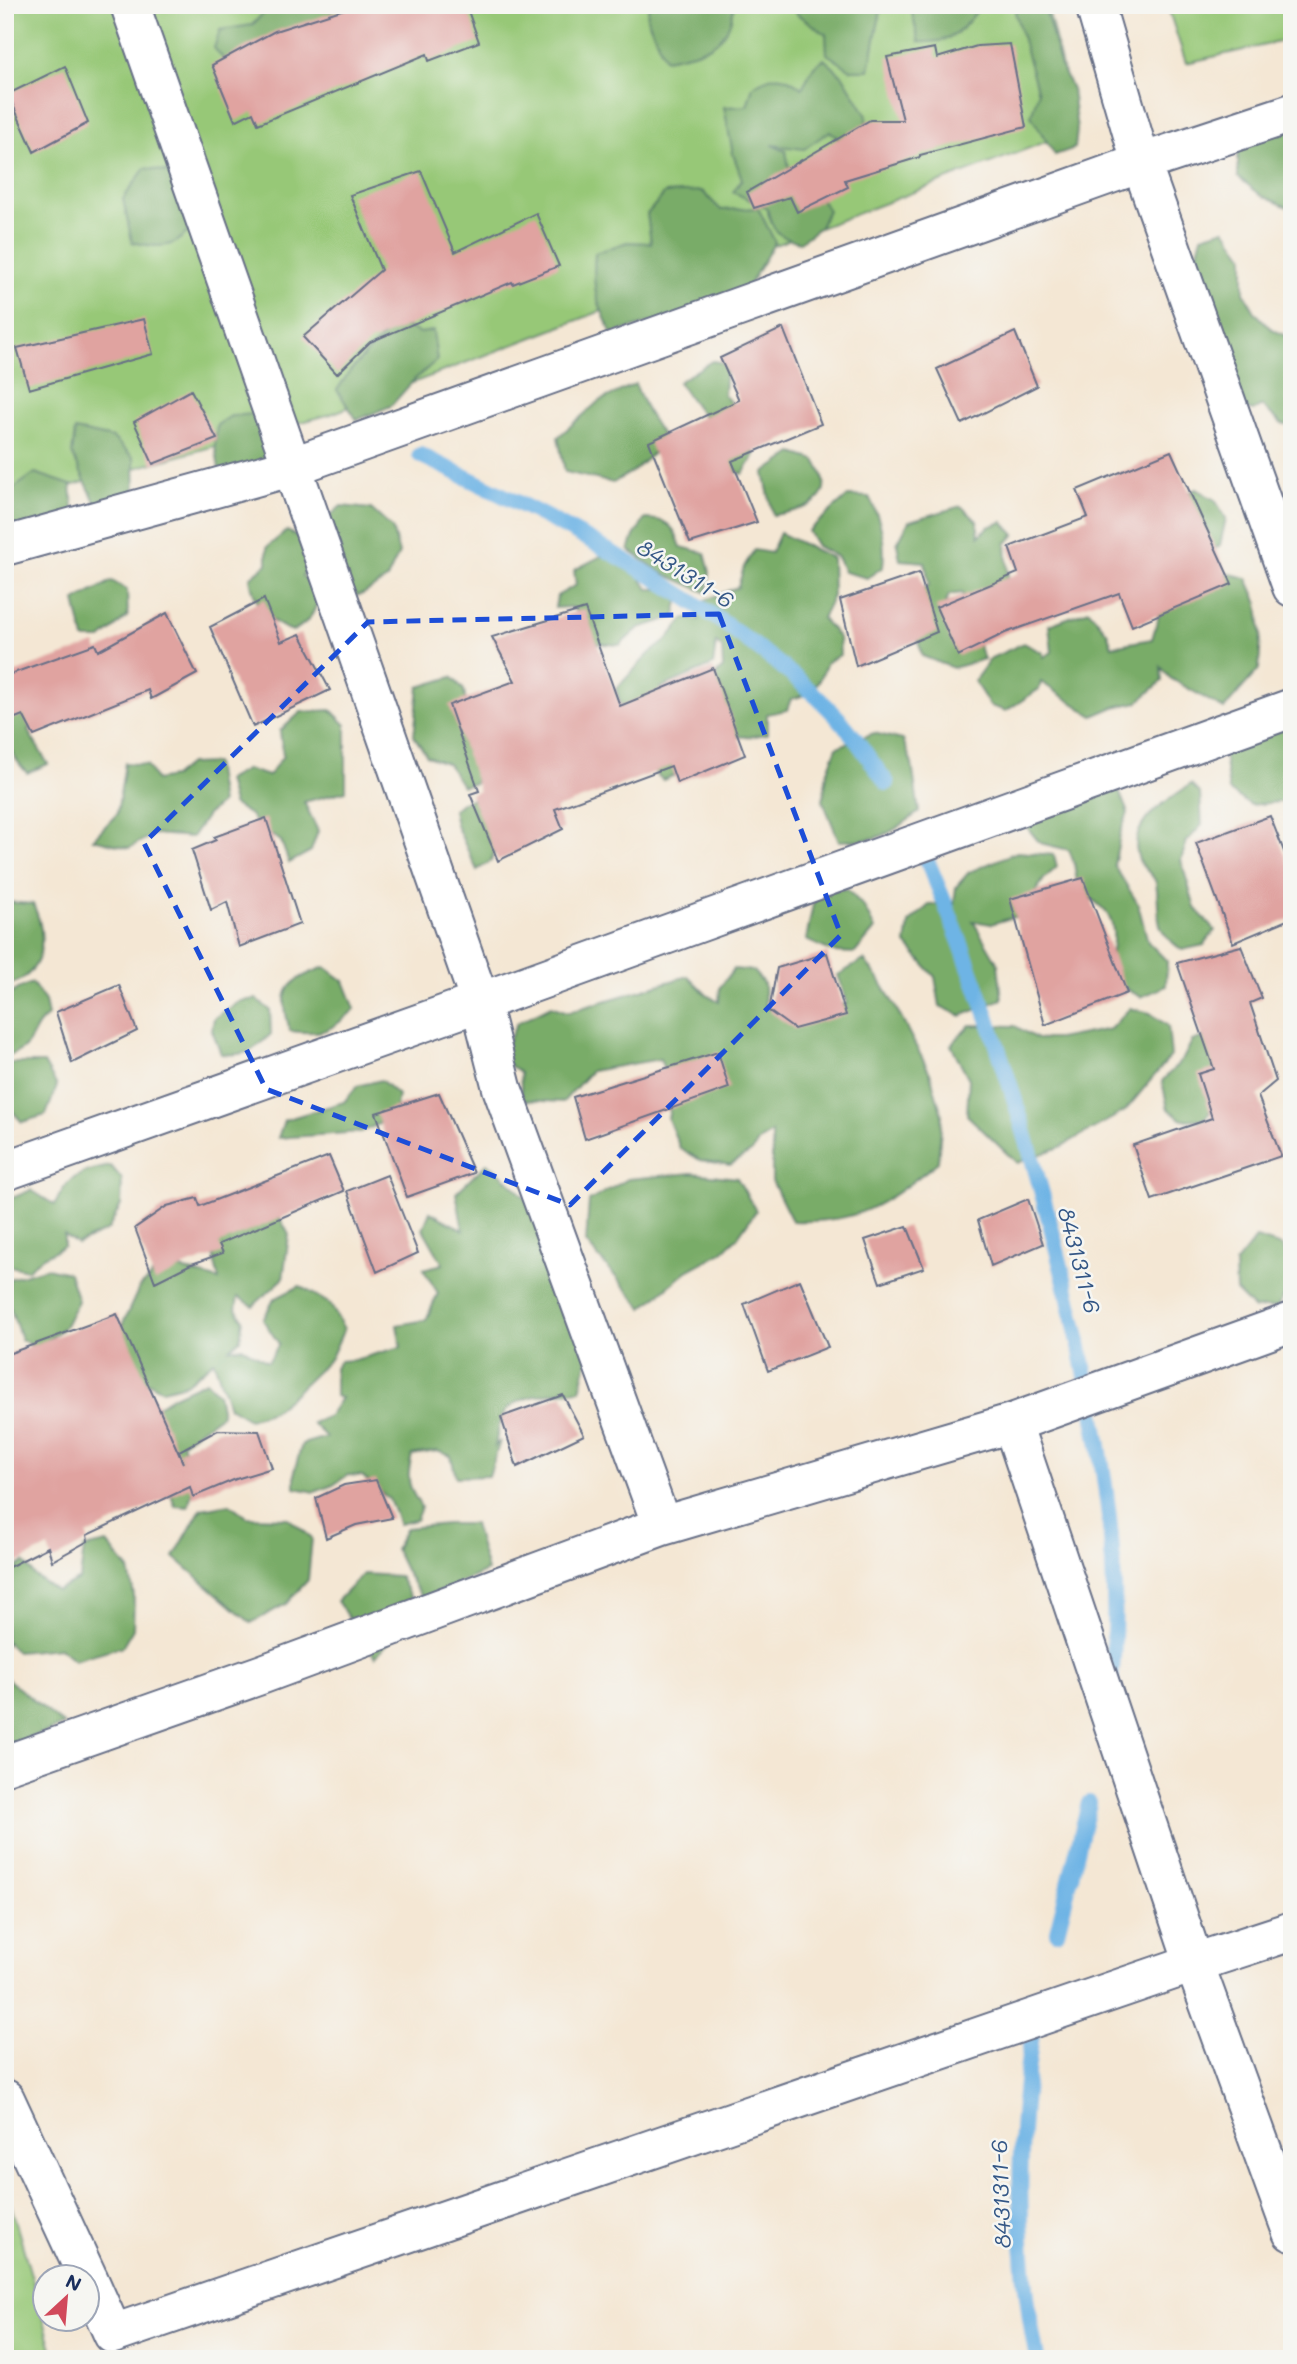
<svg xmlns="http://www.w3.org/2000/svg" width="1297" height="2364" viewBox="0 0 1297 2364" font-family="Mali,sans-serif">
  <rect width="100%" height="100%" fill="#f6f6f2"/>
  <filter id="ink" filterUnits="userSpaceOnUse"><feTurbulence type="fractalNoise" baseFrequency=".0143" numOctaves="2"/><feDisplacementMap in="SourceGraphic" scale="14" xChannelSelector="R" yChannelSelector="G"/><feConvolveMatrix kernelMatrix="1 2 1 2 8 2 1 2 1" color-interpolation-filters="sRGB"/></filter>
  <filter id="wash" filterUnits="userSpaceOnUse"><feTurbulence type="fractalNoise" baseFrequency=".00686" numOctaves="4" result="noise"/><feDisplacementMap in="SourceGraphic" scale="28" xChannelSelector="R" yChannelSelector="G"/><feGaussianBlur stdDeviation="1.57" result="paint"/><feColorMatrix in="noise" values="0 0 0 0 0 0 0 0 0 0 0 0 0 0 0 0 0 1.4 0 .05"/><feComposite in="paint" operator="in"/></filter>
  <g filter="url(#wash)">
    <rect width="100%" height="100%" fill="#f4e7d4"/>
    <!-- green -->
    <path fill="#97c877" stroke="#597c6a" stroke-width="2" d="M5 5H1047L1077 130 331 414 5 504Z
      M1167 5H1292V39L1186 63Z
      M5 2184 55 2359H5Z"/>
    <!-- forest -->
    <path fill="#79ac68" stroke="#4a6e63" stroke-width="2" d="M271 5H331V20L226 62 214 48 220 30 252 25Z
      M649 5H734C729 48 702 52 665 59L647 18Z
      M790 5H882L869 70H851L827 54 826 34 798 15Z
      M910 5H982C960 31 956 44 919 42Z
      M1025 5H1044L1060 64 1072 89 1077 130 1075 148 1055 155 1031 116 1038 93 1015 12Z
      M824 59 843 76 867 116 862 142 845 146 830 131 804 149 772 145 786 151 790 174 819 195 828 210 820 227 800 242C778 237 772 232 767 208L733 192 742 179 733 154 724 107 747 106 753 86C774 73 783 73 802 88L814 66Z
      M1292 112V209L1262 196 1238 177V139Z
      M145 168 179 174 198 220C177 248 165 250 132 242L123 199Z
      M702 191 721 210 758 208 775 242 743 295 612 334C596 300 592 291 595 253L627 242 651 243 647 214 665 193Z
      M1225 229 1244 255V292L1255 312 1270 328 1292 339V426L1282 424 1262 406 1253 411 1224 403 1196 259 1202 236Z
      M387 318 420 333 433 331 437 360 414 380 391 406 357 420 337 390 350 371 383 336Z
      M712 361 726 363 724 395 740 413 755 455 743 474 730 469 716 433 678 382Z
      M635 384 648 413 666 441 635 470 613 483 565 472 558 437 599 401Z
      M253 414 268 422 272 460 221 480 215 446 217 425 231 416Z
      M75 430 113 438 134 458 135 497 101 514 72 454Z
      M793 453 815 460C818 466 824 474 824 481 828 507 791 512 773 515L764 473Z
      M35 473 71 485 75 527 10 529V491Z
      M1196 489 1215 500 1226 518 1220 545 1190 563 1169 504Z
      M848 496 869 497C881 520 886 541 883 567L867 578 844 572 837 557 817 546 808 531Z
      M341 506 371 509 392 528 399 553 387 579 363 594 346 598 321 524Z
      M961 506 977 521 979 536 988 527 1003 522 1015 535 1006 544 1008 578 965 603 962 593 949 595 942 612 976 640 984 659 953 668 922 656 916 632 915 594 929 585 925 562 900 560 897 544 909 521Z
      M645 519C668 519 674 526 681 547L705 553 710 572 707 593 660 572 629 550 634 536Z
      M287 531 305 540 310 562 302 576 320 588C317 609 312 621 293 631 268 623 254 604 250 578L267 564V547Z
      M780 533 832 558 833 596 822 618 839 638 840 655 827 662C820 682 813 696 791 699L787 710 767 714V734L748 737 731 736 708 682 723 668 722 648 716 642 713 665 660 688 683 772 663 780 656 774 650 756 625 717 616 689 650 653 666 641 684 619 699 620 696 611 705 600 738 587 744 567 754 550 771 553Z
      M603 555 636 570 648 589H663L673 593 678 601 675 617 639 628 620 645 591 643 583 617 571 607 555 608 557 596 576 585 574 570Z
      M1215 570 1247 578 1258 603 1261 634 1259 669 1224 709 1170 678 1161 667 1162 681 1138 702 1114 707 1093 716 1041 682 1039 689 1006 711 990 706 974 681 991 658 1024 643 1043 653V657L1052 652 1049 625 1089 610 1107 632 1112 646 1152 639 1165 594Z
      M112 581 127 590 128 616 101 639H84L75 601Z
      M452 677 464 690 476 783 462 786 448 764 427 756 414 736 419 687Z
      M331 710 346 725V791L304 802 318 831 311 851 289 863 281 841 259 828 250 815 233 804 227 780 247 769 268 776 283 756 280 731 301 712Z
      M36 712 28 731 48 764 27 773C13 757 5 745 5 723L17 714Z
      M1289 724C1294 747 1296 779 1287 801L1251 805 1229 791 1224 754 1235 733Z
      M874 733 903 740 912 764 919 812C887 836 880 841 839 841L823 801 827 773 837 747Z
      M125 763 147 765 156 780 173 777 189 764 215 763 221 803 207 815 192 837 154 834 129 848 93 839 117 814Z
      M1091 771 1119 791 1128 813 1121 831 1114 865 1138 904 1148 942 1167 961 1166 986 1141 997 1113 982C1105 957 1121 938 1108 915 1102 905 1087 896 1078 889L1074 863 1069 850 1040 843 1025 825Z
      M1191 784 1200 793 1202 825 1187 841 1181 860 1195 908 1215 930 1204 945 1182 950C1149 926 1162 917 1156 883 1154 874 1144 870 1140 862 1123 824 1166 802 1191 784Z
      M477 797 497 844 491 861 477 870 456 825 453 810 463 802Z
      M1017 852 1054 855 1057 867 1044 879 1021 915 991 924 973 921 998 964 1002 999 961 1016 940 1006 935 977 906 944 909 923 929 905 954 904 956 887 969 872Z
      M847 889 864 907 875 929 855 953 833 952 806 940 813 904 824 890Z
      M5 902 33 904C48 936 46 976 5 986Z
      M864 960 879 979 895 1006 930 1073 942 1115 938 1162C886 1202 862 1224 792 1221L772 1181V1133L760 1140 751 1152 730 1165 700 1160 680 1148 668 1119 673 1092 660 1059 591 1071 563 1102 522 1100 520 1073 500 1058 517 1023 551 1006 568 1012 688 976 707 995 719 1002 720 987 734 969 753 971 764 984 765 1005 790 1023 847 1003 838 975Z
      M325 967 344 981 355 1009C329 1032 324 1035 290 1031 278 988 286 982 325 967Z
      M32 983 45 1001 48 1016C27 1031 39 1047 5 1057V999L17 989Z
      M256 999 270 1010 271 1034C252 1052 247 1056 221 1054L212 1030 214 1018 241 1001Z
      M1130 1008 1150 1013 1168 1026 1171 1056 1125 1111 1060 1147 1017 1163 967 1115 969 1079 951 1045 970 1025 1015 1026 1037 1039H1058L1110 1029Z
      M1215 1033 1220 1100 1204 1119 1182 1120 1168 1109 1162 1081 1183 1059 1192 1041Z
      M11 1063H44L57 1086 46 1115 22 1122 5 1103V1069Z
      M381 1080 398 1095 394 1117 361 1132 278 1138 284 1120 344 1102 357 1086Z
      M487 1163C516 1185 546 1215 554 1253 557 1265 550 1278 553 1290 559 1314 575 1332 590 1350L580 1390C558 1392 510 1394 501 1419 498 1427 497 1438 495 1446L500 1441 489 1476 456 1477 451 1456 437 1451 412 1455C406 1479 408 1487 421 1507L416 1520 399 1524 389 1499 362 1476 348 1475 333 1485 315 1492 295 1488V1469L302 1444 326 1437 312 1423 329 1416 341 1398 335 1396V1368L340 1361 354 1360 401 1347 397 1325 426 1320 438 1293 423 1269 443 1264 423 1229 430 1212 463 1230 456 1193Z
      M111 1166 122 1179 121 1205 108 1230 77 1244 64 1235V1246L43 1257 27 1270 5 1265V1201L31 1190 55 1205C67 1175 81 1172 111 1166Z
      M692 1173 737 1178 756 1211 737 1238 722 1252 687 1271 643 1308 586 1243 589 1201 628 1179Z
      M278 1214 289 1235 283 1279 253 1306 238 1297 236 1309 243 1319 240 1339 229 1349 242 1347 268 1362 279 1344 263 1320 274 1299 300 1286 330 1304 344 1329 331 1358 295 1393 273 1411 249 1419 229 1407 214 1361 186 1384 163 1390 128 1372 117 1336 139 1288 157 1270 174 1267 219 1280 211 1246Z
      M1256 1238 1282 1246C1292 1274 1296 1282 1277 1307L1254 1309 1236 1291 1235 1264Z
      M47 1268 69 1273 78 1301 64 1327 37 1349 21 1339 7 1298 9 1279Z
      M206 1381 218 1393 222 1414 182 1443 195 1480 188 1507 175 1506 144 1415 174 1396Z
      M230 1504 247 1517 288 1518 312 1538 308 1580 286 1604 251 1623 174 1557 201 1509Z
      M447 1524H474L487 1571 423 1599 406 1572 395 1549 406 1528Z
      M107 1543 129 1570 134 1596 133 1629 123 1646 74 1660 60 1648 17 1652 7 1642 5 1646V1576L24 1562 35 1576 57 1591 80 1579 84 1548Z
      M363 1574 399 1576 415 1605 401 1630 375 1657 337 1601Z
      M5 1677 64 1725 5 1747Z"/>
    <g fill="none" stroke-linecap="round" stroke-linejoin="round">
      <!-- stream -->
      <path stroke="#6eb4e5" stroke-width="16" d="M420 455C535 510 649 566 751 643 785 668 819 695 846 727 861 745 873 765 887 783
        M924 853C991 1009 1041 1173 1078 1338 1102 1449 1123 1567 1111 1681
        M1057 1932 1089 1803
        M1033 2027C1016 2141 1015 2246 1037 2359"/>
    </g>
    <g id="blocks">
      <!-- building -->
      <path fill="#e0a3a0" d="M357 5H466L479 42 429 61 427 54 258 124 253 112 235 121 212 65 275 31Z
        M1010 44 1026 127 920 155V157L845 180 848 187 797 212 790 197 754 208 747 192 870 120H903L887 57 935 48 937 58 977 46Z
        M65 66 88 123 34 152 8 94Z
        M421 171 455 252 536 213 559 266 513 284 512 282 370 342 337 374 303 337 381 270 350 195Z
        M144 319 153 354 29 389 17 348Z
        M783 328 821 424 732 461 757 522 690 543 649 442 739 400 720 358Z
        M1015 332 1037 386 962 424 937 369Z
        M191 390 217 439 153 464 134 422Z
        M1171 451 1232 584 1132 626 1119 593 1005 633 958 656 936 607 1018 573 1009 547 1088 517 1077 490Z
        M919 573 937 632 856 666 840 600Z
        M264 599 281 642 300 634 330 690 253 727 210 627Z
        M585 609 620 706 713 668 745 755 677 783 671 766 555 809 563 829 498 861 470 794 479 791 449 705 515 681 492 637Z
        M167 613 197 674 151 699 148 690 34 736 23 715 5 722V676L95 644 98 651Z
        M1270 816 1292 872V918L1233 943 1196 843Z
        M266 818 300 924 239 947 227 902 211 910 192 850 216 840 214 837Z
        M1083 878 1127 993 1045 1025 1010 899Z
        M1241 946 1262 998 1250 1003 1276 1081 1258 1096 1281 1156 1152 1200 1133 1145 1212 1118 1198 1074 1214 1069 1177 963Z
        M827 953 846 1015 794 1029 769 1011 777 968Z
        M119 985 137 1031 72 1063 56 1012Z
        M718 1052 729 1088 585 1139 573 1097Z
        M439 1093 474 1173 407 1197 376 1113Z
        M329 1156 344 1191 219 1244 223 1253 189 1265 155 1282 135 1228 167 1206 197 1198 200 1206Z
        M387 1175 418 1253 377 1272 347 1191Z
        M1028 1199 1043 1244 991 1266 978 1220Z
        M907 1226 924 1268 880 1283 865 1240Z
        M800 1280 828 1347 768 1371 744 1304Z
        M117 1314 183 1463 179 1451 218 1430 259 1431 272 1468 236 1479 193 1497 190 1487 87 1535 88 1541 52 1561 48 1547 5 1569V1355Z
        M563 1395 584 1435 517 1467 501 1417Z
        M376 1480 392 1518 356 1525 326 1538 316 1498 344 1485Z"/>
    </g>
  </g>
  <g filter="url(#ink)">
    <use href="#blocks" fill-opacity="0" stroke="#676f87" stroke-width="2"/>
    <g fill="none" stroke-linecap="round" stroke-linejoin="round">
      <!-- minor casing -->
      <g stroke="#676f87" stroke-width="42">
        <path id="minor" d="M130 5 480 1002 502 1088 662 1526
          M1095 5 1141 163 1292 587
          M5 546 291 467 1141 163 1292 113
          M5 1171 480 1002 1292 708
          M1012 1423 1292 1322
          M5 1765 263 1674 662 1526 1012 1423 1194 1963 1292 2232
          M5 2099 87 2276
          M88 2278 113 2334 1194 1963 1292 1931"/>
      </g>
      <!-- minor -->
      <use href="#minor" stroke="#fff" stroke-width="38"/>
    </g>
  </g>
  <!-- marked area -->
  <path fill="none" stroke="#1d4ed8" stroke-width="5" stroke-dasharray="14 9" stroke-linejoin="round" d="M719 614 841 935 570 1205 266 1089 144 843 368 622Z"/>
  <g text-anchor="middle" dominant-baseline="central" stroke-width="5" stroke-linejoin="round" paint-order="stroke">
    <!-- water labels -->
    <g font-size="23" font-style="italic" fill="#345786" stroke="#f6f6f2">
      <text transform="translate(686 573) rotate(32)">8431311-6</text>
      <text transform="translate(1080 1260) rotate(75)">8431311-6</text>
      <text transform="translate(1000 2194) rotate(-92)">8431311-6</text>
    </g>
  </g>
  <!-- margin -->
  <rect width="1297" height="2364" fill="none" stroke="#f6f6f2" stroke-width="28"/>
  <!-- north arrow -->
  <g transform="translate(66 2298) rotate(26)"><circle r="33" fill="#f6f6f2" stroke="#9ea6b7" stroke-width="2"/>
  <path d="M0-5L12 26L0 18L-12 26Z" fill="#d1495b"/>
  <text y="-10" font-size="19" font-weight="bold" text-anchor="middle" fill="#1b2f5e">N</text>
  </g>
</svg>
